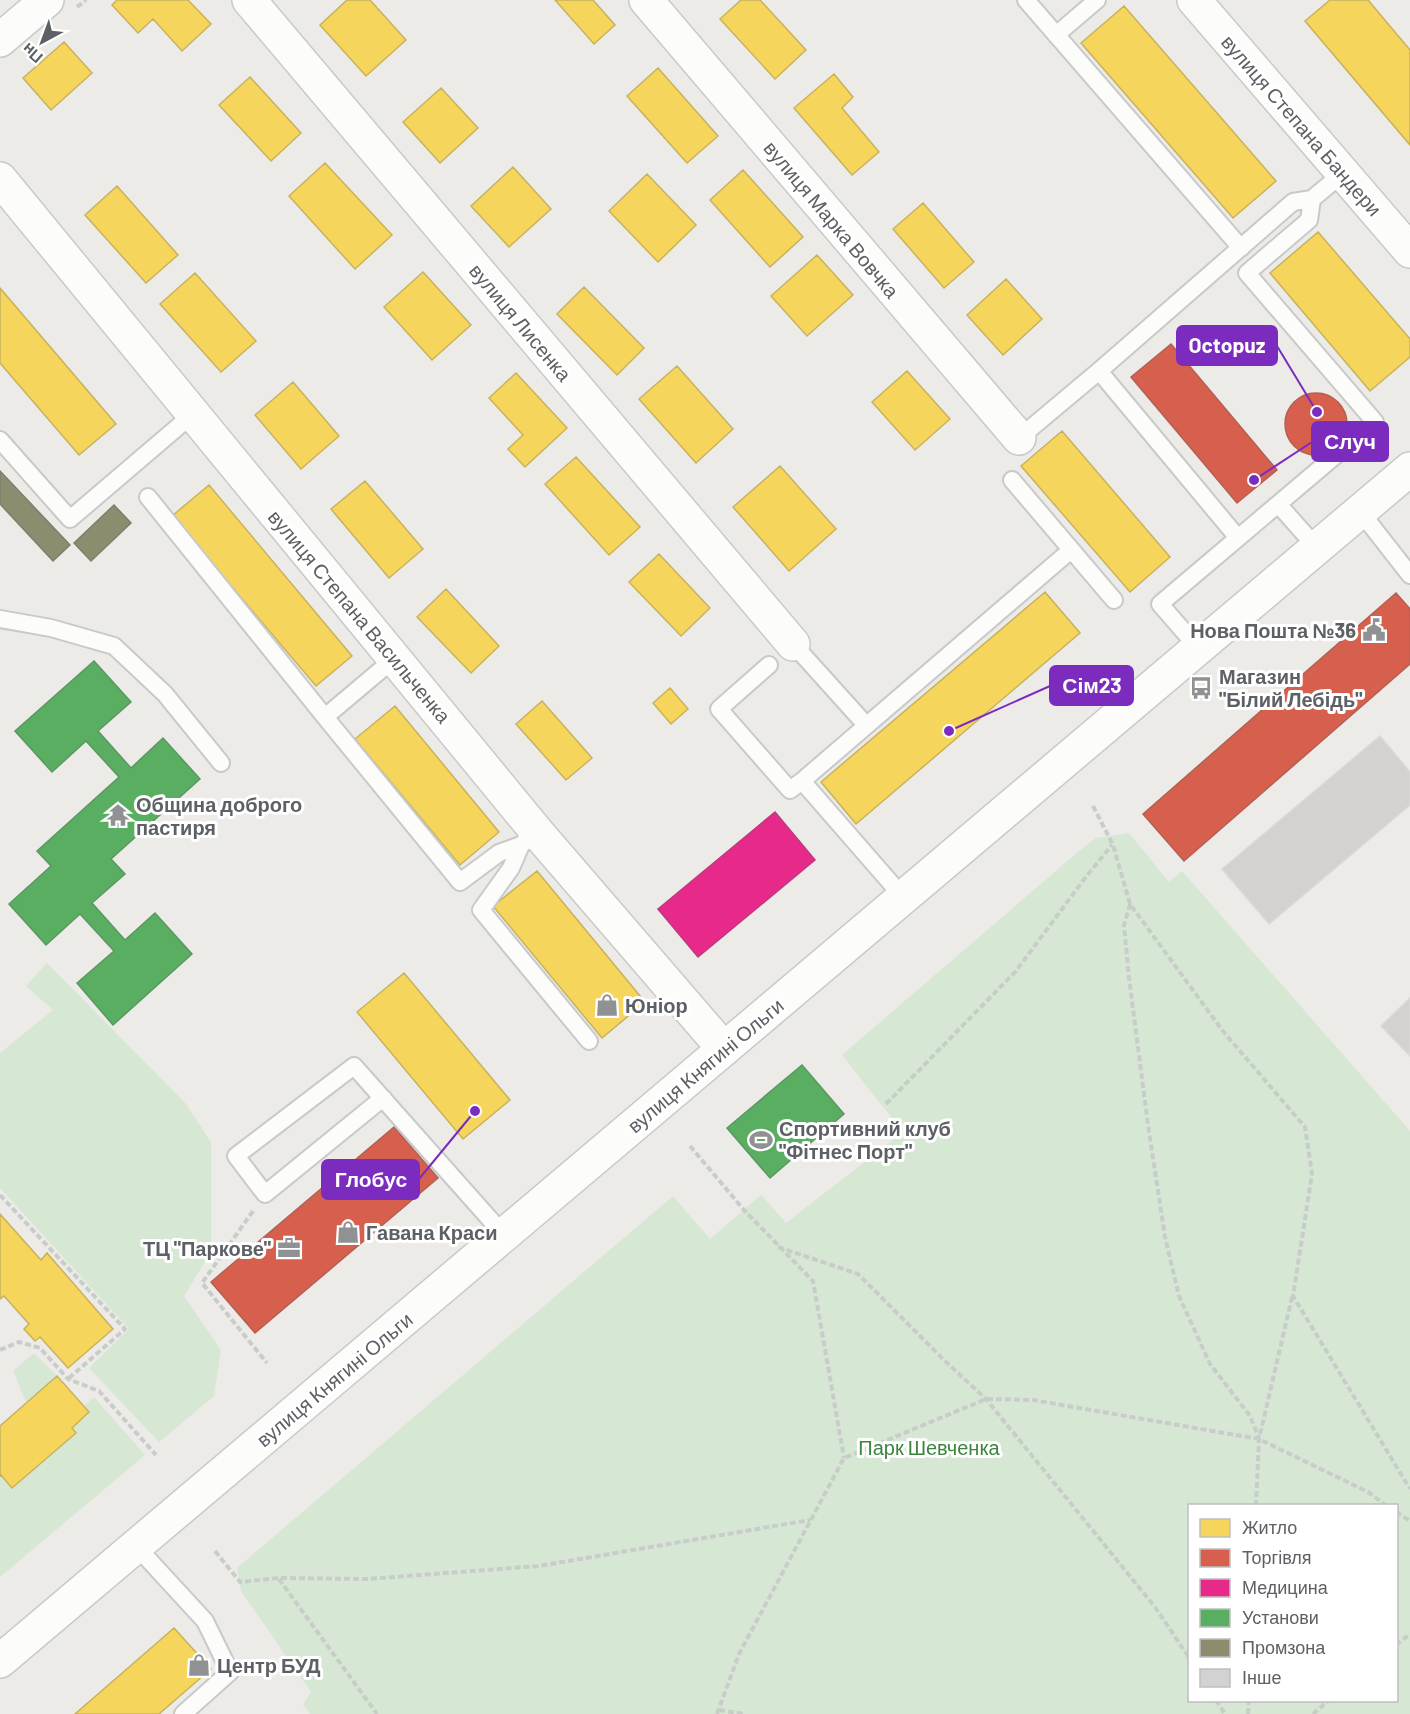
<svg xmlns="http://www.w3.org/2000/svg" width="1410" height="1714" viewBox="0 0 1410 1714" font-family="Barlow,sans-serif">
  <rect width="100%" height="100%" fill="#ecebe7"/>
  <!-- green -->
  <path fill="#d6e7d3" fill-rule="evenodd" d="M1129 833 1169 882 1182 871 1410 1131V1714H310L303 1705 311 1692 241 1591 237 1568 673 1196 710 1239 761 1195 786 1223 903 1132 842 1055 1079 851 1096 838ZM1190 1506H1396V1700H1190Z
    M47 963 186 1104 211 1142V1252L184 1296 221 1350 214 1396 159 1442 89 1368 129 1329 0 1188V1053L53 1010 26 986Z
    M34 1353 57 1376 26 1402 13 1371Z
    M94 1397 145 1455 0 1577V1476L1 1475 13 1488 76 1433 72 1428 89 1413 84 1406Z"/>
  <!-- homes -->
  <path fill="#f6d55c" stroke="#c8b25e" stroke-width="1.5" d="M117 0H188L211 24 182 51 153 19 138 33 112 5Z
    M347 0H370L406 40 366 76 320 25Z
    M555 0H593L615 25 594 44Z
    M741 0H760L806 50 775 79 720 19Z
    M1330 0H1368L1410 50V145L1305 21Z
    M1124 6 1276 181 1233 218 1081 43Z
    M64 42 92 73 51 110 23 78Z
    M658 68 718 136 687 163 627 96Z
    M834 74 853 97 842 108 879 152 852 175 794 108Z
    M250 77 301 133 271 161 219 105Z
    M441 88 478 128 440 163 403 122Z
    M325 163 392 235 355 269 289 196Z
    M513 167 551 209 509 247 471 206Z
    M743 170 803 237 770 267 710 200Z
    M647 174 696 225 658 262 609 211Z
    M117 186 178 255 146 283 85 215Z
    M923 203 974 262 944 288 893 229Z
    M1318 232 1410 339V357L1370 391 1270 273Z
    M817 255 853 295 807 336 771 296Z
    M423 272 471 325 432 360 384 307Z
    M195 273 256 341 221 372 160 304Z
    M1006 279 1042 319 1003 355 967 315Z
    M584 287 644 348 617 375 557 314Z
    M0 288 116 424 79 455 0 363Z
    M677 366 733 429 696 463 639 399Z
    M907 371 950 419 915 450 872 402Z
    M516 373 567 428 525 467 508 449 523 435 489 398Z
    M293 382 339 436 301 469 255 415Z
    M1062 431 1170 557 1130 592 1021 466Z
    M576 457 640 527 609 555 545 484Z
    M780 466 836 529 789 571 733 507Z
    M365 481 423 549 389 578 331 509Z
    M209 485 352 656 316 686 172 516Z
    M659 554 710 608 681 636 629 582Z
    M446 589 499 646 471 673 417 617Z
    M1045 592 1080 633 856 824 821 782Z
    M670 688 688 709 671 724 653 703Z
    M542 701 592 758 566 780 516 724Z
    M395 706 499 832 460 865 355 739Z
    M537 871 645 1002 602 1038 493 906Z
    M404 973 510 1100 463 1139 357 1012Z
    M0 1214 41 1260 47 1253 113 1329 68 1368 40 1337 35 1341 24 1329 29 1324 4 1296 0 1299Z
    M57 1376 89 1412 72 1428 76 1433 12 1488 1 1475 0 1476V1426Z
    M174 1628 211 1669 159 1714H75Z"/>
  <!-- shops -->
  <path fill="#d6604d" stroke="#b26054" stroke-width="1.5" d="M1171 344 1277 470 1237 503 1131 377Z
    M1285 424a31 31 0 1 1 62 0a31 31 0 1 1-62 0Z
    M1396 593 1410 609V664L1184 861 1143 814Z
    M394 1127 438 1178 255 1333 211 1282Z"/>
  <!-- health -->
  <path fill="#e7298a" stroke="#be3a7f" stroke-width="1.5" d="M775 812 815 860 698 957 658 909Z"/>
  <!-- public -->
  <path fill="#5aae61" stroke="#5b9762" stroke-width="1.5" d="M94 661 131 702 98 731 131 768 163 738 200 779 111 859 125 874 92 903 125 940 155 913 192 954 113 1025 77 983 114 951 80 914 46 945 9 904 51 866 37 851 119 777 86 741 52 772 15 731Z
    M802 1065 844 1114 770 1178 727 1128Z"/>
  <!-- industry -->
  <path fill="#8c8c6e" stroke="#7e7f6b" stroke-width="1.5" d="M0 471 70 545 53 561 0 504Z
    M114 505 131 523 91 561 74 543Z"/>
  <!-- building -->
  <path fill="#d3d2d0" stroke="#dbd9d6" stroke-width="1.5" d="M1380 736 1410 772V805L1269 924 1222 869Z
    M1410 998V1056L1381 1026Z"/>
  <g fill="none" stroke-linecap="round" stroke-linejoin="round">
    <!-- lane casing -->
    <g stroke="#c9c9c9" stroke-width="20">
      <path id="lane" d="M1026 0 1241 248
        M1056 35 1097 0
        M1099 371 1238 538
        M1019 438 1099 371 1293 202 1312 199 1343 173
        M0 440 70 519 193 414
        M1012 480 1114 600
        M148 497 325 717 395 658
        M1278 504 1317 548
        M1360 511 1410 575
        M0 619 51 628 114 646 165 694 221 763
        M793 644 866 725
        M1199 649 1160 604 1375 422 1247 273 1309 220 1312 199
        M769 665 719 709 790 790 802 781
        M325 717 460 882 499 853 521 845 537 832
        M521 845 511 868 481 910 589 1041
        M903 897 802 781 1071 550
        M383 1098 265 1194 236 1156 354 1066 504 1235
        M136 1546 205 1621 230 1672 183 1714"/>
    </g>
    <!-- street casing -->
    <g stroke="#c9c9c9" stroke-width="36">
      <path id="street" d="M249 0 793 644
        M646 0 1019 438
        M0 40 47 0
        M0 179 537 832 724 1049"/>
    </g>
    <!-- secondary casing -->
    <g stroke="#c9c9c8" stroke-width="36">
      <path id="secondary" d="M1194 0 1410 251
        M0 1661 1410 469"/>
    </g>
    <!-- path -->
    <path stroke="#c9cdca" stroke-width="4" stroke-dasharray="6 3" stroke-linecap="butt" d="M77 7 86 0
      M1093 806 1113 845 1130 904 1222 1030 1305 1127 1312 1174 1293 1296 1410 1489
      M1130 904 1124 925 1129 978 1148 1125 1165 1237 1179 1296 1210 1364 1250 1416 1259 1438
      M886 1104 1016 971 1085 878 1112 845
      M690 1146 744 1210 813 1281 844 1458
      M0 1195 125 1329 68 1379
      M253 1211 202 1283 267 1363
      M778 1247 858 1274 945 1361 986 1399 1155 1607 1190 1659
      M0 1350 19 1342 40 1348 68 1379 99 1391 156 1455
      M1256 1506 1259 1439 1292 1297
      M1396 1512 1410 1521
      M215 1551 240 1582 279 1578 368 1579 538 1566 810 1520
      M279 1579 377 1714
      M1396 1645 1410 1634
      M1216 1700 1225 1714
      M719 1710 745 1714
      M717 1714 739 1654 844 1458 986 1399 1033 1400 1259 1439 1368 1492 1387 1506
      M1248 1714 1249 1700
      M1313 1714 1329 1700"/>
    <!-- lane -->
    <use href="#lane" stroke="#fcfcfb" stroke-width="16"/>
    <!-- street -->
    <use href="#street" stroke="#fcfcfb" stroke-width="33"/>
    <!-- secondary -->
    <use href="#secondary" stroke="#fcfcfb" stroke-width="33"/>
  </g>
  <!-- icons -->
  <defs>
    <g id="civic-bare" transform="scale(1.8)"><path d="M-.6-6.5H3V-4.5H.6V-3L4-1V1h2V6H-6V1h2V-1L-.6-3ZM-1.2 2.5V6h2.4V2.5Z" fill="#8f9192" stroke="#fff" stroke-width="2.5" paint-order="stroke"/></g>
    <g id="bus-bare" transform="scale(1.8)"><path d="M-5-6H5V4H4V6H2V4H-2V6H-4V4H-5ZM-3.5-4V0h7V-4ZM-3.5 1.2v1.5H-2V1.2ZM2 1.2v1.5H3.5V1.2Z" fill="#8f9192" stroke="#fff" stroke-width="2.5" paint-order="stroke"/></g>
    <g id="temple-bare" transform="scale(1.8)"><path d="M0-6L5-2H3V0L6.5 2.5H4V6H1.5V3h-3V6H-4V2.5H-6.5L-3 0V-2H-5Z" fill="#8f9192" stroke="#fff" stroke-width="2.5" paint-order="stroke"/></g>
    <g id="shop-bare" transform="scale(1.8)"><path d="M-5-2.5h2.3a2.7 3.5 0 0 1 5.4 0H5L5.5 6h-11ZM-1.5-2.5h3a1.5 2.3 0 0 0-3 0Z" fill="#8f9192" stroke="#fff" stroke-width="2.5" paint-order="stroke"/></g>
    <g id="stadium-bare" transform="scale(1.8)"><path d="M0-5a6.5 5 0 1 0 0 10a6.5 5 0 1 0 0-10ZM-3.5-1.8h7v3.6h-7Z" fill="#8f9192" stroke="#fff" stroke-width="2.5" paint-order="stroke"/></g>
    <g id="office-bare" transform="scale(1.8)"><path d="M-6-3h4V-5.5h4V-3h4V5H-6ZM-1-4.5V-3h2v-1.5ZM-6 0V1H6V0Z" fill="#8f9192" stroke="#fff" stroke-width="2.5" paint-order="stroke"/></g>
  </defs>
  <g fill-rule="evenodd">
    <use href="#civic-bare" x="1374" y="630"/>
    <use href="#bus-bare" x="1201" y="688"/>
    <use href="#temple-bare" x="118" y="815"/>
    <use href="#shop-bare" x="607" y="1005"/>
    <use href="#stadium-bare" x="761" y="1140"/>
    <use href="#shop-bare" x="348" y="1232"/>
    <use href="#office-bare" x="289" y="1248"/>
    <use href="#shop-bare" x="199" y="1665"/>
  </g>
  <g text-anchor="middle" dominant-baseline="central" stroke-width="6" stroke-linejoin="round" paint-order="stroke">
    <!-- street labels -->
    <g font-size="20" fill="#5d6064" stroke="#fff">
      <text transform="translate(1302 125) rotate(49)">вулиця Степана Бандери</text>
      <text transform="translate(832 219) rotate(50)">вулиця Марка Вовчка</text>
      <text transform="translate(521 322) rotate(50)">вулиця Лисенка</text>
      <text transform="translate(360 616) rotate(50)">вулиця Степана Васильченка</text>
      <text transform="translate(705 1065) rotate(-40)">вулиця Княгині Ольги</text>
      <text transform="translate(334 1379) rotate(-40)">вулиця Княгині Ольги</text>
    </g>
    <!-- poi labels -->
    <g font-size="20" font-weight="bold" fill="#5d6064" stroke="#fff" text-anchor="start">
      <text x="1356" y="630" text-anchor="end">Нова Пошта №36</text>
      <text x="1219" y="676">Магазин<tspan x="1219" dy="23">"Білий Лебідь"</tspan></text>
      <text x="136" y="804">Община доброго<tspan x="136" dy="23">пастиря</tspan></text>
      <text x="625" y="1005">Юніор</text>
      <text x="779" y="1128">Спортивний клуб<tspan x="779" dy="23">"Фітнес Порт"</tspan></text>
      <text x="366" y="1232">Гавана Краси</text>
      <text x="271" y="1248" text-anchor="end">ТЦ "Паркове"</text>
      <text x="217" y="1665">Центр БУД</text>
    </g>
    <!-- park labels -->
    <g font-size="20" fill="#3c843d" stroke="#fff">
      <text x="929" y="1447">Парк Шевченка</text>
    </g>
  </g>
  <!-- callouts -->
  <path fill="none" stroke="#7b2cbf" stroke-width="2" d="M1317 412L1277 346M1254 480L1312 442M949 731L1050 686M475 1111L419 1179"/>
  <g fill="#7b2cbf" stroke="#fff" stroke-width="2">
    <circle cx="1317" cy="412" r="6"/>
    <circle cx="1254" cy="480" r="6"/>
    <circle cx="949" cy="731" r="6"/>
    <circle cx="475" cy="1111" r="6"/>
  </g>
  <g fill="#7b2cbf" stroke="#7b2cbf" stroke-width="2">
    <rect x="1177" y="326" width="100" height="39" rx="6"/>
    <rect x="1312" y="422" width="76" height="39" rx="6"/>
    <rect x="1050" y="666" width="83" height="39" rx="6"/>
    <rect x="322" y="1160" width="97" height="39" rx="6"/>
  </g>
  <g font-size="21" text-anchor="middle" font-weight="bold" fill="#fff">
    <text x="1227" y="353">Octopuz</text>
    <text x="1350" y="449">Случ</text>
    <text x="1092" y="693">Сім23</text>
    <text x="371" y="1187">Глобус</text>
  </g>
  <!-- legend -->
  <rect x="1188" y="1504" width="210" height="198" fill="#ffffff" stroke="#bebfc1" stroke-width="1.5"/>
  <rect x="1200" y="1519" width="30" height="18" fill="#f6d55c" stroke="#bebfc1" stroke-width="1.5"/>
  <text x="1242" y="1534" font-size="18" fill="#5d6064">Житло</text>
  <rect x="1200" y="1549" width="30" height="18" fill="#d6604d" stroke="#bebfc1" stroke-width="1.5"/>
  <text x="1242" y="1564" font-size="18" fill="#5d6064">Торгівля</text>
  <rect x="1200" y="1579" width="30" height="18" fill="#e7298a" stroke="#bebfc1" stroke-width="1.5"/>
  <text x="1242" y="1594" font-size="18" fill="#5d6064">Медицина</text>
  <rect x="1200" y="1609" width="30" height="18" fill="#5aae61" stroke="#bebfc1" stroke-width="1.5"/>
  <text x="1242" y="1624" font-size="18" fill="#5d6064">Установи</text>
  <rect x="1200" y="1639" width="30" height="18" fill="#8c8c6e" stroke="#bebfc1" stroke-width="1.5"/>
  <text x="1242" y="1654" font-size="18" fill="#5d6064">Промзона</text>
  <rect x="1200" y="1669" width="30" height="18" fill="#d3d2d0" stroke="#bebfc1" stroke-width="1.5"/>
  <text x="1242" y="1684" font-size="18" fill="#5d6064">Інше</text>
  <!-- north arrow -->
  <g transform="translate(42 42) rotate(221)" stroke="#ffffff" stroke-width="4.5" paint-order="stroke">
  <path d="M0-4.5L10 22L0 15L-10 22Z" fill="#5d6064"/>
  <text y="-9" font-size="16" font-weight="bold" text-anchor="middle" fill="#5d6064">Пн</text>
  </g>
</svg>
